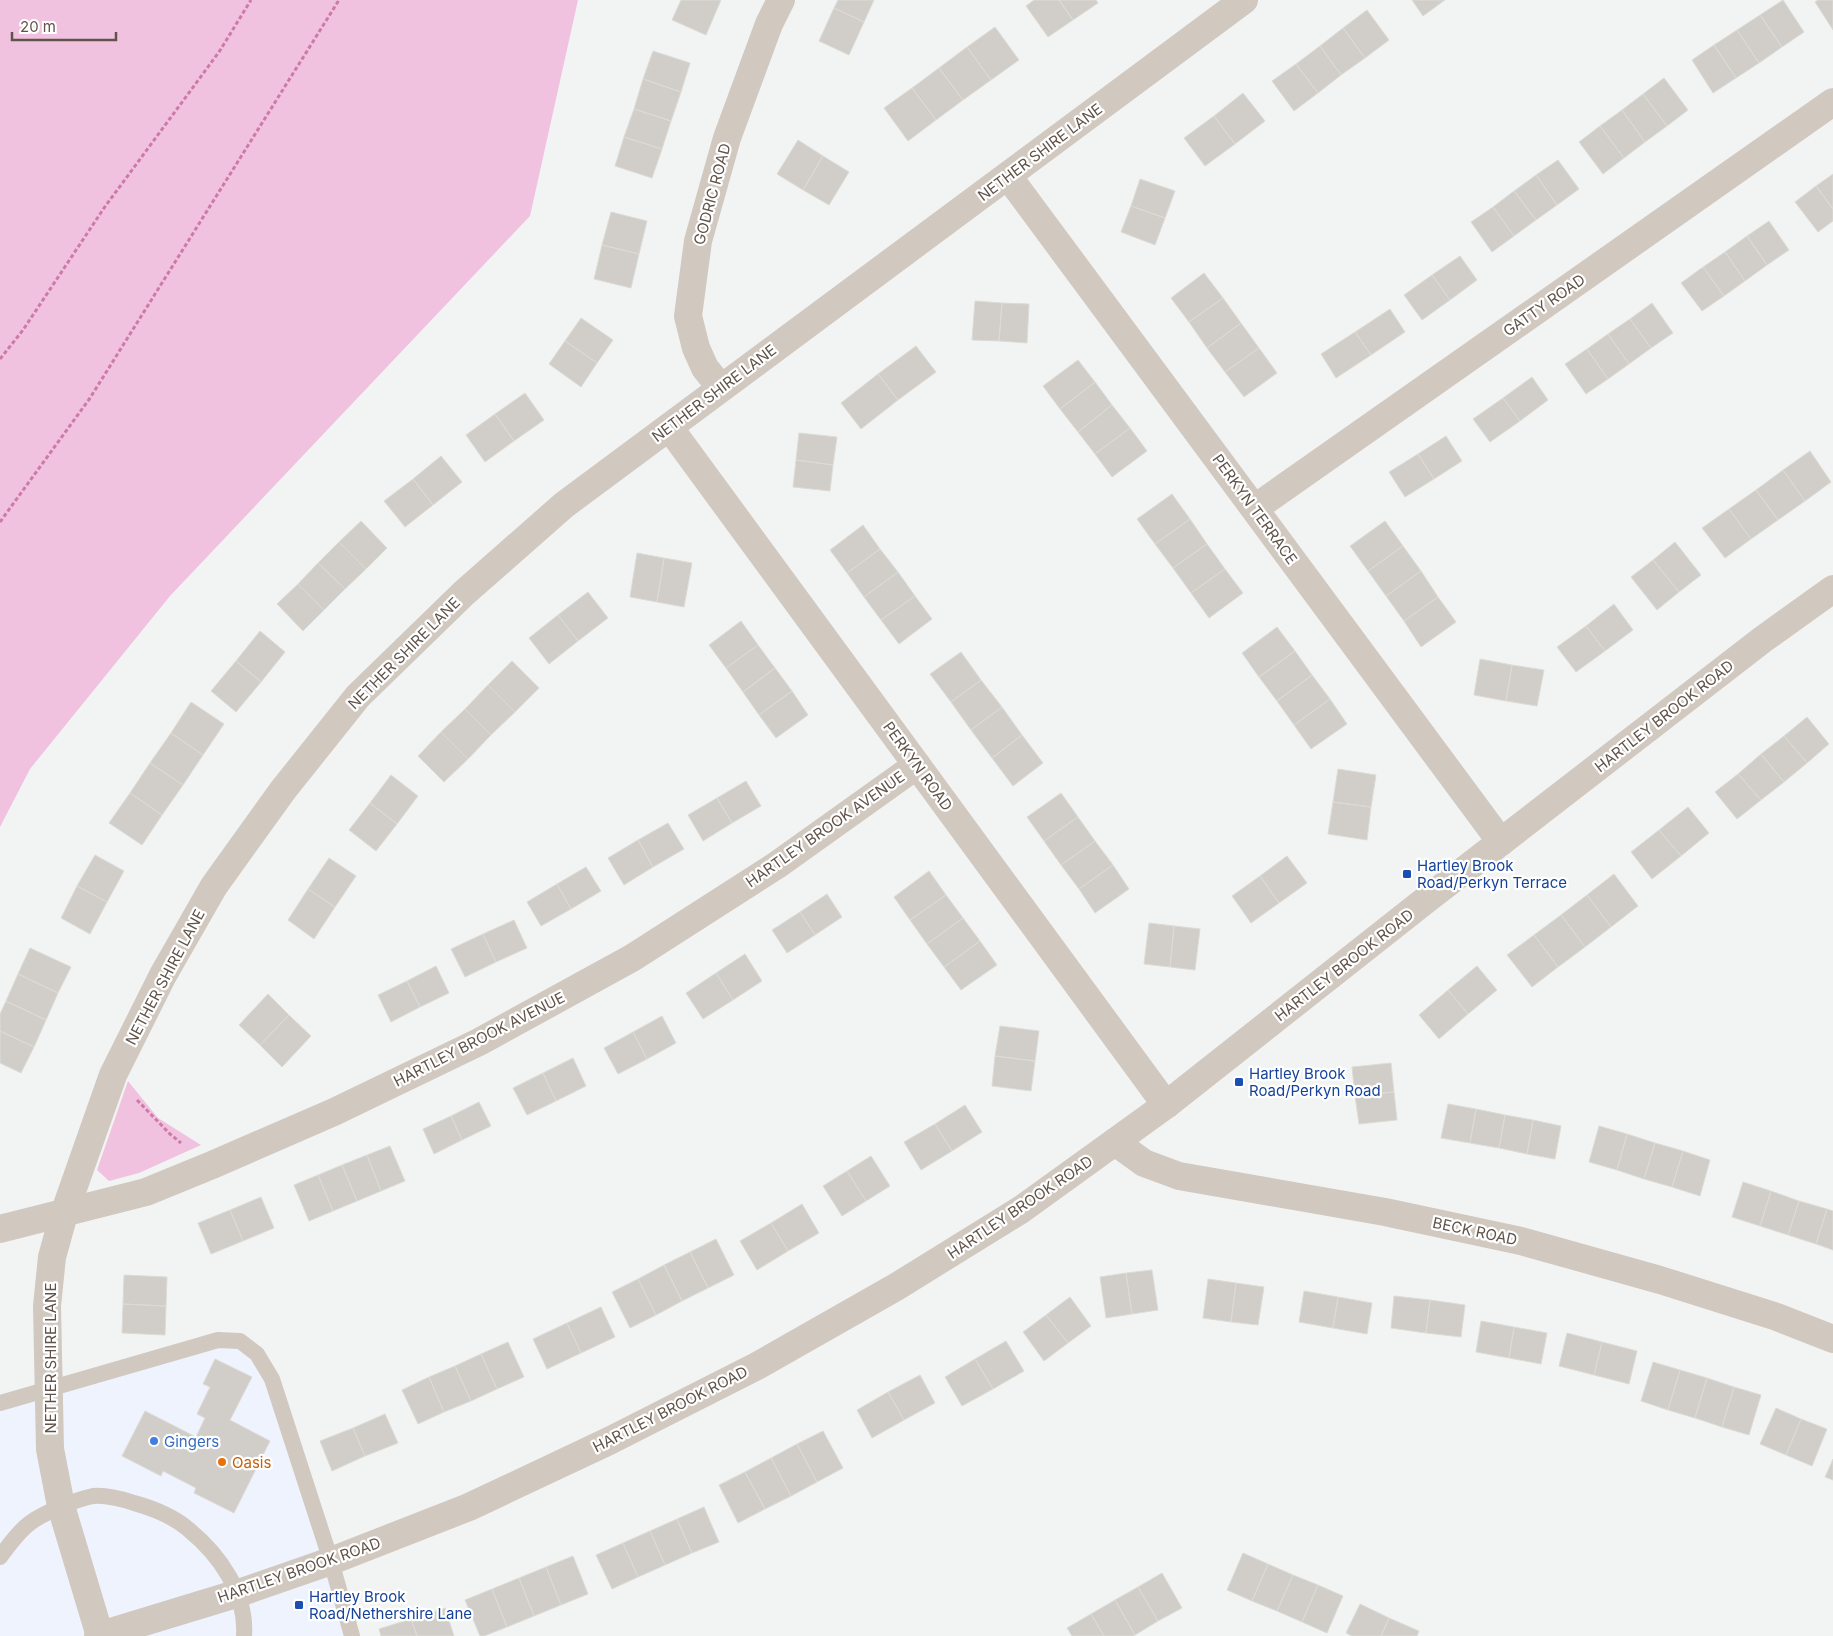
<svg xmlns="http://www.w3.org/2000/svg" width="1833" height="1636" viewBox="0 0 1833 1636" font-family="Inter,sans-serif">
  <rect width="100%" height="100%" fill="#f2f4f4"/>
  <!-- commercial -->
  <path fill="#eef3fd" d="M218 1340 257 1354 352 1636H0V1403Z"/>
  <!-- green -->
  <path fill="#f0c2e0" d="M0 0H578L530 216 170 596 30 769 0 827Z
    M128 1081 158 1118 201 1145 139 1173 109 1181 97 1170Z"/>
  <!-- building -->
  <path fill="#d1cec9" stroke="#dddbd6" d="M681 0H721L706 35 672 20Z
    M838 0H874L864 22 834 8Z
    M1034 0H1059L1073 20 1048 37 1026 6Z
    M1059 0H1096L1098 3 1073 20Z
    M1412 0H1445L1423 16Z
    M1783 0 1804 32 1782 47 1760 15Z
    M1818 0H1833V30L1815 2Z
    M834 8 864 22 849 55 819 41Z
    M1367 10 1389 40 1365 58 1343 28Z
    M1760 15 1782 47 1759 63 1737 30Z
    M995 27 1019 60 991 80 967 47Z
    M1343 28 1365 58 1341 75 1320 46Z
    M1737 30 1759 63 1736 78 1714 45Z
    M1714 45 1736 78 1713 93 1692 60Z
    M1320 46 1341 75 1318 93 1296 64Z
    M967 47 991 80 963 100 939 68Z
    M653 51 690 63 681 92 643 79Z
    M1296 64 1318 93 1294 111 1272 81Z
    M939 68 963 100 936 120 912 88Z
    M1664 78 1688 110 1667 126 1643 94Z
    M643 79 681 92 671 121 634 109Z
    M912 88 936 120 908 141 884 108Z
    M1243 93 1265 121 1235 144 1214 116Z
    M1643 94 1667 126 1645 142 1622 110Z
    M634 109 671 121 662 149 624 137Z
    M1622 110 1645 142 1624 158 1600 126Z
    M1214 116 1235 144 1205 166 1184 138Z
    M1600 126 1624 158 1603 174 1579 142Z
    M624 137 662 149 652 178 615 166Z
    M798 140 823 156 803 190 777 174Z
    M823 156 849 172 829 205 803 190Z
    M1558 160 1579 189 1557 205 1536 175Z
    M1833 174V209L1816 186Z
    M1536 175 1557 205 1536 220 1514 191Z
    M1140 179 1175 191 1165 218 1131 206Z
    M1816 186 1833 209V221L1818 232 1795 202Z
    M1514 191 1536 220 1514 236 1493 207Z
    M1131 206 1165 218 1155 245 1121 232Z
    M1493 207 1514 236 1492 252 1471 222Z
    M611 212 647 221 639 254 602 245Z
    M1769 221 1789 250 1767 265 1747 236Z
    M1747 236 1767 265 1745 281 1725 252Z
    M602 245 639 254 631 288 594 279Z
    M1725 252 1745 281 1724 296 1703 267Z
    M1460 256 1477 280 1450 300 1432 275Z
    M1703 267 1724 296 1702 311 1681 283Z
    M1204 273 1223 298 1189 322 1171 298Z
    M1432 275 1450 300 1422 320 1404 295Z
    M1223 298 1241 323 1207 348 1189 322Z
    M975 301 1002 303 999 341 972 340Z
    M1002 303 1029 304 1027 343 999 341Z
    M1652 303 1673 333 1651 348 1630 319Z
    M1390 309 1405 332 1371 355 1355 332Z
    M581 318 613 340 597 363 565 341Z
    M1630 319 1651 348 1629 364 1608 334Z
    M1241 323 1259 348 1225 372 1207 348Z
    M1355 332 1371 355 1336 378 1321 354Z
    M1608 334 1629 364 1608 379 1587 349Z
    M565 341 597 363 581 387 549 364Z
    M916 346 936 372 898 400 878 374Z
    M1259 348 1277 373 1244 397 1225 372Z
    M1587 349 1608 379 1586 394 1565 364Z
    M1078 360 1095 382 1060 409 1043 386Z
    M878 374 898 400 861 429 841 403Z
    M1532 377 1548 400 1520 421 1503 398Z
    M1095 382 1112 405 1078 432 1060 409Z
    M525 393 544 420 514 441 495 414Z
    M1503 398 1520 421 1490 442 1473 419Z
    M1112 405 1130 428 1095 454 1078 432Z
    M495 414 514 441 485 462 466 435Z
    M1130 428 1147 451 1112 477 1095 454Z
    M799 433 837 437 833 465 796 460Z
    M1446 436 1462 461 1434 479 1418 454Z
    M1810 451 1831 482 1805 501 1783 470Z
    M1418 454 1434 479 1405 497 1389 472Z
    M441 456 462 482 433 505 413 479Z
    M796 460 833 465 830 491 793 487Z
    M1783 470 1805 501 1778 520 1756 490Z
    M413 479 433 505 405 527 384 501Z
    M1756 490 1778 520 1751 539 1729 509Z
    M1172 494 1190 519 1155 544 1137 519Z
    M1729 509 1751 539 1725 558 1702 528Z
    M1190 519 1207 544 1173 568 1155 544Z
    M361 521 387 548 366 569 339 542Z
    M1385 521 1403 546 1368 571 1350 546Z
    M863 525 880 549 847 573 830 550Z
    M339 542 366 569 345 589 318 563Z
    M1675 542 1701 575 1679 592 1653 560Z
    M1207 544 1225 569 1191 593 1173 568Z
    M1403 546 1421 571 1386 596 1368 571Z
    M880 549 898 572 864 597 847 573Z
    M637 553 664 558 657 602 630 597Z
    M664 558 692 563 684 607 657 602Z
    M1653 560 1679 592 1657 610 1631 577Z
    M318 563 345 589 324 610 298 584Z
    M1225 569 1243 593 1209 618 1191 593Z
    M1421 571 1438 597 1404 621 1386 596Z
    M898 572 915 596 881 620 864 597Z
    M298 584 324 610 303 631 277 604Z
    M588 592 608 618 578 641 558 615Z
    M915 596 932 619 899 644 881 620Z
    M1438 597 1456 622 1421 647 1404 621Z
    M1614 604 1633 630 1605 651 1586 626Z
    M558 615 578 641 549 664 529 638Z
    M741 621 758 645 726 668 709 645Z
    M1586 626 1605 651 1576 672 1557 647Z
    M1277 627 1295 651 1259 677 1242 653Z
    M260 631 285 652 261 682 236 661Z
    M758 645 775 668 743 692 726 668Z
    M1295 651 1312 675 1277 701 1259 677Z
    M961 652 981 680 951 702 930 674Z
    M1480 659 1512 665 1506 701 1474 695Z
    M236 661 261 682 236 712 211 691Z
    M512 661 539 688 515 712 488 685Z
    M1512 665 1544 670 1537 706 1506 701Z
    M775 668 792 691 759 715 743 692Z
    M1312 675 1330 699 1294 725 1277 701Z
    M981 680 1002 707 971 730 951 702Z
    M488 685 515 712 491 735 465 709Z
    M792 691 808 715 776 738 759 715Z
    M1330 699 1347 724 1311 749 1294 725Z
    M191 702 224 724 203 755 171 733Z
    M1002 707 1022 735 992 758 971 730Z
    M465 709 491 735 468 759 441 732Z
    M1807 717 1829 744 1807 763 1784 736Z
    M441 732 468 759 444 782 418 756Z
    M171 733 203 755 183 785 150 763Z
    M1022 735 1043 763 1013 786 992 758Z
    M1784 736 1807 763 1784 782 1761 754Z
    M1761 754 1784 782 1761 800 1738 774Z
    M150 763 183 785 162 815 130 793Z
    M1338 769 1376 775 1371 807 1333 802Z
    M1738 774 1761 800 1737 819 1715 792Z
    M391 775 418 796 397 824 370 803Z
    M746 781 761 806 732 823 717 798Z
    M130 793 162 815 142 845 109 823Z
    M1061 793 1078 817 1044 841 1027 817Z
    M717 798 732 823 703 841 688 815Z
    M1333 802 1371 807 1367 840 1328 834Z
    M370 803 397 824 376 851 349 830Z
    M1688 807 1709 833 1681 856 1659 830Z
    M1078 817 1095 841 1061 865 1044 841Z
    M668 823 684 849 653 867 638 840Z
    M1659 830 1681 856 1652 879 1631 852Z
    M638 840 653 867 624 885 608 858Z
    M1095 841 1113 865 1079 889 1061 865Z
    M95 855 124 871 107 902 77 886Z
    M1287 856 1307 883 1279 903 1260 876Z
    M329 858 356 876 335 907 308 889Z
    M1113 865 1129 889 1095 913 1079 889Z
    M586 867 601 891 571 909 557 884Z
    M929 871 946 895 910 920 894 897Z
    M1614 874 1638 906 1611 927 1587 895Z
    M1260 876 1279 903 1251 923 1232 896Z
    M557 884 571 909 541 926 527 902Z
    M77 886 107 902 90 934 61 918Z
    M308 889 335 907 314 939 288 920Z
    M827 894 842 917 815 935 800 912Z
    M946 895 963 918 927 944 910 920Z
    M1587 895 1611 927 1585 947 1561 915Z
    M800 912 815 935 787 953 772 930Z
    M1561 915 1585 947 1558 967 1534 935Z
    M963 918 980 941 944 967 927 944Z
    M514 920 527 948 496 962 483 934Z
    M1149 923 1174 926 1170 967 1144 964Z
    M1174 926 1200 929 1195 970 1170 967Z
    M483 934 496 962 465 977 451 949Z
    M1534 935 1558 967 1532 987 1507 955Z
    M980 941 997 965 961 990 944 967Z
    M30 948 71 967 58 993 18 974Z
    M745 954 762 981 733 1000 716 973Z
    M436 966 449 993 420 1007 407 981Z
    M1477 966 1497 990 1468 1014 1448 990Z
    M716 973 733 1000 703 1019 686 993Z
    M18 974 58 993 46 1020 6 1001Z
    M407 981 420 1007 391 1022 378 995Z
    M1448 990 1468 1014 1439 1039 1419 1015Z
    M268 994 289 1015 260 1045 239 1025Z
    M6 1001 46 1020 34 1047 0 1031V1014Z
    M289 1015 311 1036 282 1067 260 1045Z
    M662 1016 676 1043 647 1059 633 1032Z
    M1000 1026 1039 1031 1035 1061 995 1056Z
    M0 1031 34 1047 21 1073 0 1063Z
    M633 1032 647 1059 618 1074 604 1048Z
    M995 1056 1035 1061 1031 1091 992 1086Z
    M573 1058 586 1086 556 1101 543 1073Z
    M1391 1063 1394 1092 1355 1096 1352 1067Z
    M543 1073 556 1101 527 1115 513 1088Z
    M1394 1092 1397 1120 1359 1124 1355 1096Z
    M479 1102 491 1126 462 1140 451 1116Z
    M1448 1104 1476 1109 1470 1143 1441 1138Z
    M965 1105 982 1132 952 1151 935 1124Z
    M1476 1109 1505 1115 1499 1148 1470 1143Z
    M1505 1115 1533 1120 1527 1154 1499 1148Z
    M451 1116 462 1140 434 1154 423 1129Z
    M1533 1120 1561 1126 1555 1159 1527 1154Z
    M935 1124 952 1151 921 1170 904 1142Z
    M1599 1126 1627 1134 1617 1170 1589 1162Z
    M1627 1134 1655 1143 1644 1179 1617 1170Z
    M1655 1143 1683 1151 1672 1187 1644 1179Z
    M390 1146 405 1181 381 1191 367 1155Z
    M1683 1151 1710 1160 1700 1196 1672 1187Z
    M367 1155 381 1191 357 1201 342 1165Z
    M871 1156 890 1186 866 1201 847 1171Z
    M342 1165 357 1201 333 1211 318 1175Z
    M847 1171 866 1201 842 1216 823 1186Z
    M318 1175 333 1211 309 1221 294 1185Z
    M1743 1182 1771 1191 1760 1226 1732 1217Z
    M1771 1191 1799 1201 1788 1235 1760 1226Z
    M261 1197 274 1228 243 1241 230 1210Z
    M1799 1201 1827 1209 1816 1244 1788 1235Z
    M802 1204 819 1233 788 1251 771 1223Z
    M1827 1209 1833 1211V1250L1816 1244Z
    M230 1210 243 1241 211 1254 198 1223Z
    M771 1223 788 1251 757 1270 740 1241Z
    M716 1239 734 1275 708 1288 690 1252Z
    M690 1252 708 1288 682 1301 664 1265Z
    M664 1265 682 1301 656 1315 638 1279Z
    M1152 1270 1158 1310 1132 1314 1126 1273Z
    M1126 1273 1132 1314 1106 1318 1100 1277Z
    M124 1275 167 1277 166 1306 123 1304Z
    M638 1279 656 1315 630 1328 612 1292Z
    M1208 1279 1236 1283 1231 1322 1203 1318Z
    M1236 1283 1264 1287 1258 1325 1231 1322Z
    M1304 1291 1338 1297 1333 1328 1299 1322Z
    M1394 1296 1430 1300 1426 1333 1391 1328Z
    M1070 1297 1091 1326 1068 1343 1046 1315Z
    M1338 1297 1372 1303 1367 1334 1333 1328Z
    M1430 1300 1465 1305 1461 1337 1426 1333Z
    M123 1304 166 1306 165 1335 122 1333Z
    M601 1307 615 1337 581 1353 567 1323Z
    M1046 1315 1068 1343 1044 1361 1023 1332Z
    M1481 1321 1514 1327 1509 1358 1476 1352Z
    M567 1323 581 1353 547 1369 533 1339Z
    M1514 1327 1547 1333 1541 1364 1509 1358Z
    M1567 1333 1602 1342 1594 1375 1559 1366Z
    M1006 1341 1024 1371 993 1389 975 1359Z
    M508 1342 524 1377 497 1389 481 1354Z
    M1602 1342 1637 1351 1629 1384 1594 1375Z
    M481 1354 497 1389 471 1401 455 1366Z
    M215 1359 252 1377 230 1420 270 1441 234 1513 194 1493 196 1488 163 1471 161 1476 122 1456 145 1411 196 1437 205 1418 197 1414 210 1387 203 1384Z
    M975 1359 993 1389 962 1406 945 1377Z
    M1653 1362 1680 1370 1668 1410 1641 1401Z
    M455 1366 471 1401 444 1412 429 1377Z
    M1680 1370 1707 1378 1695 1418 1668 1410Z
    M920 1375 935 1403 904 1420 888 1392Z
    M429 1377 444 1412 418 1424 402 1390Z
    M1707 1378 1734 1387 1722 1427 1695 1418Z
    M1734 1387 1761 1395 1749 1435 1722 1427Z
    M888 1392 904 1420 872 1438 857 1410Z
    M1776 1408 1801 1419 1786 1455 1760 1444Z
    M385 1414 398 1443 365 1456 353 1428Z
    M1801 1419 1827 1429 1812 1466 1786 1455Z
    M353 1428 365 1456 332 1471 320 1441Z
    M823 1431 843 1468 817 1482 797 1444Z
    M797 1444 817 1482 791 1496 771 1458Z
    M771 1458 791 1496 765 1509 745 1472Z
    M1833 1459V1480L1825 1477Z
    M745 1472 765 1509 738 1523 719 1485Z
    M704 1507 719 1542 692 1553 677 1519Z
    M677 1519 692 1553 665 1565 650 1531Z
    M650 1531 665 1565 638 1577 623 1543Z
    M623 1543 638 1577 612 1589 596 1555Z
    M1243 1553 1268 1564 1252 1601 1227 1590Z
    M573 1556 588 1594 561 1605 546 1567Z
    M1268 1564 1293 1575 1277 1611 1252 1601Z
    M546 1567 561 1605 534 1616 519 1578Z
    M1162 1573 1182 1608 1158 1621 1138 1587Z
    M1293 1575 1318 1585 1302 1622 1277 1611Z
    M519 1578 534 1616 507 1627 492 1589Z
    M1318 1585 1343 1596 1327 1633 1302 1622Z
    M1138 1587 1158 1621 1135 1635 1115 1600Z
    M492 1589 507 1627 484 1636H480L465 1600Z
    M1115 1600 1135 1635 1133 1636H1104L1091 1614Z
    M1360 1604 1389 1618 1381 1636H1352L1346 1633Z
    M445 1608 454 1636H417L411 1619Z
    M1091 1614 1104 1636H1072L1067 1628Z
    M1389 1618 1419 1631 1417 1636H1381Z
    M411 1619 417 1636H381L379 1629Z"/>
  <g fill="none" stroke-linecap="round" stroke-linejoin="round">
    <!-- path -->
    <path stroke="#ce7aa7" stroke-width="3" stroke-dasharray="4 2.5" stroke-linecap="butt" d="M0 359 23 330 104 208 219 52 251 0
      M0 522 90 398 339 0
      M137 1100 170 1134 181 1143"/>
    <!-- service -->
    <path stroke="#d1c8c0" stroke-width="16" d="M0 1403 218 1340 240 1341 257 1354 272 1379 331 1561 352 1636
      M0 1557C8 1546 19 1531 30 1523 43 1513 77 1499 93 1496 106 1495 122 1499 134 1503 152 1508 174 1517 188 1529 220 1555 247 1594 244 1636"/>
    <!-- minor -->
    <path stroke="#d1c8c0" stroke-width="28" d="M1008 176 1501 842
      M721 388 705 368 696 348 688 316 698 241 727 138 769 24 781 0
      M669 427 1166 1105
      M1255 508 1833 102
      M1115 1142 1144 1163 1179 1176 1385 1212 1521 1241 1660 1280 1777 1317 1833 1339
      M0 1229 146 1192 212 1165 334 1112 479 1042 632 958 777 865 917 765
      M100 1636 61 1506 50 1449 47 1306 52 1257 64 1214 113 1075 163 975 214 886 283 790 358 696 464 593 564 505 1244 0"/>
    <!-- tertiary -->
    <path stroke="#d1c8c0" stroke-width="28" d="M98 1636 239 1593 331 1561 469 1507 609 1441 757 1366 896 1287 1022 1209 1166 1105 1427 899 1762 640 1833 589"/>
  </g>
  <!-- markers -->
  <g fill="#1a4fb4" stroke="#fff" stroke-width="2">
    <rect x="1402" y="869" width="10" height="10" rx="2.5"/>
    <rect x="1234" y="1077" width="10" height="10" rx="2.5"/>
    <rect x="294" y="1600" width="10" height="10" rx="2.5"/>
  </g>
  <circle fill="#3f7fe0" stroke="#fff" stroke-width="2" cx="154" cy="1441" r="5"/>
  <circle fill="#e8710a" stroke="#fff" stroke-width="2" cx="222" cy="1462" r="5"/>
  <g text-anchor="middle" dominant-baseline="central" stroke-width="4.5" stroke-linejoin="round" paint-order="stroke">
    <!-- street labels -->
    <g font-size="15" fill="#60534a" stroke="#fff">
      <text transform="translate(1040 152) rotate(-37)">NETHER SHIRE LANE</text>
      <text transform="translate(712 194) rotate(-75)">GODRIC ROAD</text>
      <text transform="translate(1544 305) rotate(-35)">GATTY ROAD</text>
      <text transform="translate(714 393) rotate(-37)">NETHER SHIRE LANE</text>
      <text transform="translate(1255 509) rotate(54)">PERKYN TERRACE</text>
      <text transform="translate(404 653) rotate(-45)">NETHER SHIRE LANE</text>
      <text transform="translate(1664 716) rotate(-38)">HARTLEY BROOK ROAD</text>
      <text transform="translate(918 766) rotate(54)">PERKYN ROAD</text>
      <text transform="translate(825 829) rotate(-35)">HARTLEY BROOK AVENUE</text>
      <text transform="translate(1344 965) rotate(-38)">HARTLEY BROOK ROAD</text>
      <text transform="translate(165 977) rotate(-62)">NETHER SHIRE LANE</text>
      <text transform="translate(479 1039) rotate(-27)">HARTLEY BROOK AVENUE</text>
      <text transform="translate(1020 1207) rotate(-34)">HARTLEY BROOK ROAD</text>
      <text transform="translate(1475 1231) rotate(12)">BECK ROAD</text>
      <text transform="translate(50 1358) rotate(-90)">NETHER SHIRE LANE</text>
      <text transform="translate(670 1409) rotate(-27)">HARTLEY BROOK ROAD</text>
      <text transform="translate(299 1570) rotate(-19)">HARTLEY BROOK ROAD</text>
    </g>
    <!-- transit labels -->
    <g font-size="15" fill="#164399" stroke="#fff" text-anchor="start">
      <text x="1417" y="865">Hartley Brook<tspan x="1417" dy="17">Road/Perkyn Terrace</tspan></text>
      <text x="1249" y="1073">Hartley Brook<tspan x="1249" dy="17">Road/Perkyn Road</tspan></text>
      <text x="309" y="1596">Hartley Brook<tspan x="309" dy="17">Road/Nethershire Lane</tspan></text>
    </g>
    <!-- shop labels -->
    <g font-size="15" fill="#366cbe" stroke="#fff" text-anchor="start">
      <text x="164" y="1441">Gingers</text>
    </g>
    <!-- food labels -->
    <g font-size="15" fill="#c56008" stroke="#fff" text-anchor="start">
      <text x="232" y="1462">Oasis</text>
    </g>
  </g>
  <!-- scale -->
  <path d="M12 32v8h104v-8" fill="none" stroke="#60534a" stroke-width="2.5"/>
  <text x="20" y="32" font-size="15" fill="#60534a" stroke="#ffffff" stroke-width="4" paint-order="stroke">20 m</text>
</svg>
